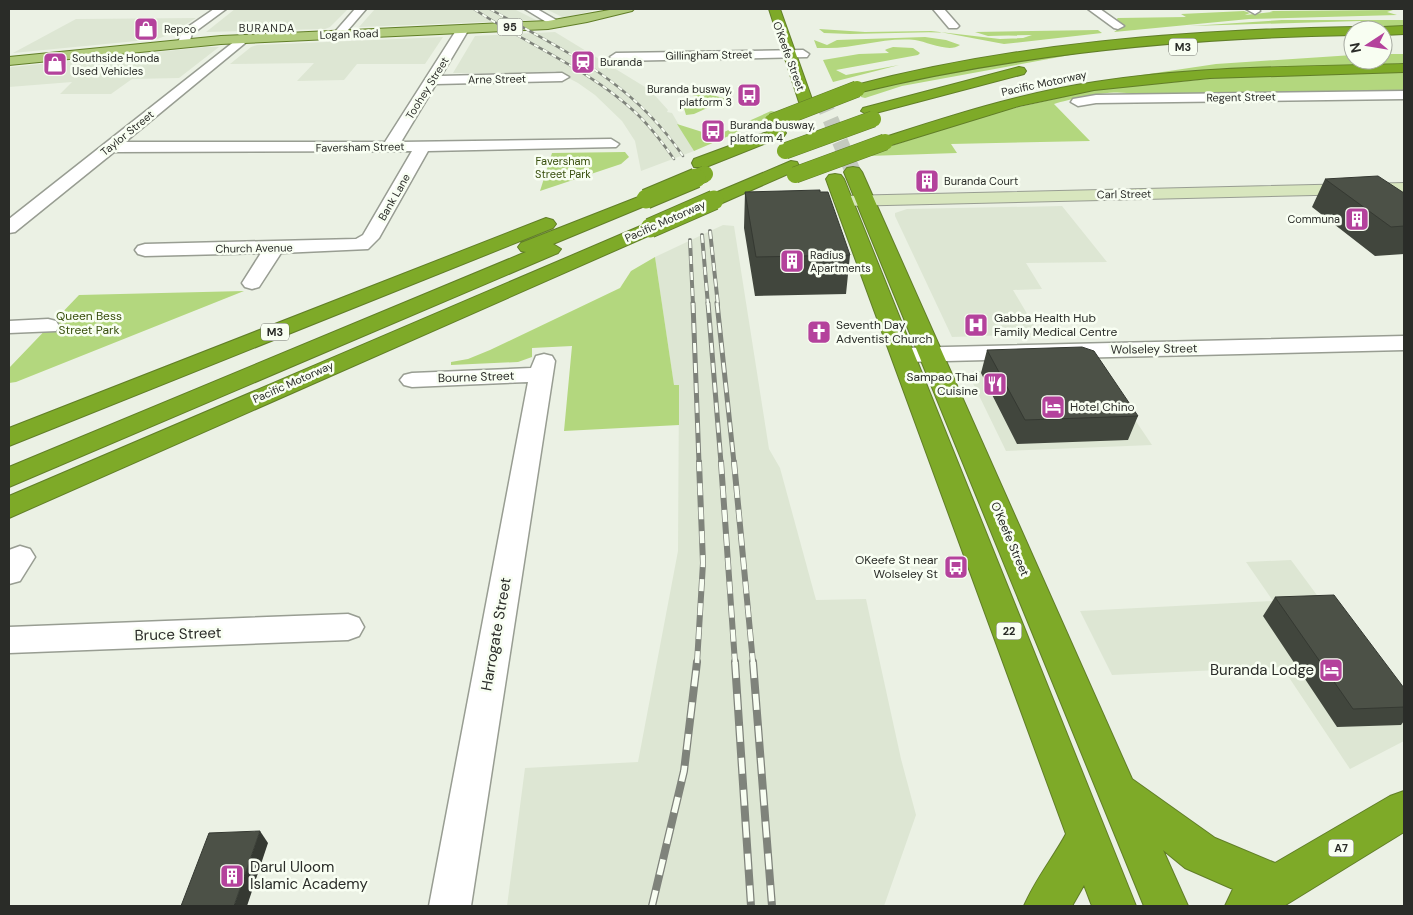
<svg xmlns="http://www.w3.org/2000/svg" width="1413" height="915" viewBox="0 0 1413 915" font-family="'DM Sans',sans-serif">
  <rect width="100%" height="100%" fill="#ebf1e4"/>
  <!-- built -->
  <path fill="#dde6d3" d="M235 9H348L330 27 325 29 206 32Z
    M375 9H514L536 20 359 27Z
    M546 9H599L564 18Z
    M196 18 171 34 157 39 13 53 76 19Z
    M555 32 650 90 668 110 667 112 672 113 694 151 641 171 635 141 622 121 595 95 578 83 555 71 531 73H453L475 36Z
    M443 37 425 64H357L344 80 297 81 314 63 230 64 251 47 257 45Z
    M206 47H219L179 78 132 79 111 94H60L72 82 9 87V68L12 67Z
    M1062 206 1107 262 1026 263 1042 289 1013 290 1039 334 952 337 895 216V213L907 209Z
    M723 225 734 226 769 449 780 468 816 600 866 599 901 759 916 815 884 906H507L525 768 638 762 678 551 679 385 674 386 655 257Z
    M1100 368 1152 445 1006 451 969 375 973 371Z
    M1291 560 1404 713V741L1350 769 1282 667 1112 675 1080 611 1273 601 1246 562Z"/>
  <!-- green -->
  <path fill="#b3d77e" d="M1393 10 1387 12 1397 15 1249 19 1114 32 1118 29 1113 22 1118 18 1186 17 1181 14 1244 11 1250 13 1245 15 1273 12 1270 11Z
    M1282 20H1404V27L1374 28 1360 21 1190 26Z
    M819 29 865 32 931 31 1000 39 1023 38 1032 35 988 36 975 32 1098 30 1102 33 1004 44 940 32 850 34 824 33Z
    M925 37 946 40 960 45C949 53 928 42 915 40 885 37 857 48 828 48H817L814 40 827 45 837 40Z
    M893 47 913 48 920 53 918 55 836 70 846 75 899 65 833 82 823 60 859 54 889 53 885 50 887 49Z
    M1092 51 902 86 865 98 861 97 858 92 984 63Z
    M1383 54H1404V65L1292 68 1115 79 1216 64 1353 55V60H1383Z
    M1404 71V91L1135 95C1115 88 1075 98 1054 104L1090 141 951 144 957 153 868 156 888 147 988 114 1094 90 1249 75Z
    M723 90 712 95 727 99 694 114 686 115 683 105 696 97 692 95Z
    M771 111 782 113 694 151 677 124 715 136Z
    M625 152 629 157 621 164 540 191 552 153Z
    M655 257 674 385H679V425L564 431 572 346 532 348V357L518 362 451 365V362L468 359 490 350 620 288 631 271Z
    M244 291 16 382 9 383V368L79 295Z"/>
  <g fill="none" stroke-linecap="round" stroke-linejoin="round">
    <!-- highway-tunnel -->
    <path stroke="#c4cabe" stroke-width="16" stroke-dasharray="16 8" stroke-linecap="butt" d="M821 97 853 172"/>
    <!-- street casing -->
    <g stroke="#989d92" stroke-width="3">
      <path id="street" d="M214 9H226L192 34 188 46H180L178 43 182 31Z
        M355 9H366L342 37H334V33Z
        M525 9H537L563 24 561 26H553Z
        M933 9H944L959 26 957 28H949Z
        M1088 9H1100L1124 26 1118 29 1114 28Z
        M1246 9H1259L1260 11 1255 14Z
        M463 26 469 29 441 76 562 73 569 77 562 81 436 84 401 142 611 139 619 144 616 147 428 151 379 238 368 249 281 253 259 287 252 289 245 287 242 283 261 253 145 256 138 254 135 250 138 246 145 244 356 239 363 235 412 151 114 152 15 232 9 233V219L240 37H248L250 39 125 142H385L457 29Z
        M803 50 809 54 807 57 616 61 610 57 616 53Z
        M1404 91V99L1096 103 1078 106 1071 102 1073 99 1096 95Z
        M48 319 56 321 59 326 56 331 9 333V321Z
        M1404 336V350L904 362 896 360 893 355 896 350 904 348Z
        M544 354 552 356 555 361 471 906H429L528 382 412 387 404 385 400 380 404 375 412 373 531 368 536 356Z
        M20 546 30 549 35 557 20 581 9 584V550Z
        M348 614 359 618 364 627 359 636 348 640 9 653V627Z"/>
    </g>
    <!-- secondary casing -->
    <g stroke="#989d92" stroke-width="2">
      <path id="secondary" d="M1404 183V193L843 206 837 205 834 201 837 197 843 196Z"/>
    </g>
    <!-- primary casing -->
    <g stroke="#617e28" stroke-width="2">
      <path id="primary" d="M615 9H634L632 11 587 22 548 29 221 44 9 65V57L221 36 548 21Z"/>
    </g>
    <!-- highway casing -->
    <g stroke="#617e28" stroke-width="2">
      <path id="highway" d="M769 9H780L813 102 811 105H801L799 102Z
        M1404 26V34L1383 35V30H1378L1383 27Z
        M1353 27 1358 30H1353V35C1186 38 1019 53 857 93L850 89 852 86C1015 43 1185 30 1353 27Z
        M1404 64V72L1210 78 1094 90 1019 106 885 147 877 142 879 139C950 116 1021 93 1095 82 1197 66 1301 67 1404 64Z
        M1019 67 1024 68 1026 71 1024 74 868 115 861 111 863 108Z
        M778 128 784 130 786 133 784 136 706 167H694L692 163 694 159Z
        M791 161 797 162 799 166 797 170 720 204H708L705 200 708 196Z
        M853 167 859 168 862 172 1132 779 1215 838 1275 863 1390 796 1404 791V832L1284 906H1225L1233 889 1185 868 1163 850 1188 906H1144L844 172 847 168Z
        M835 174 841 175 844 179 1136 906H1092L1084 885 1072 906H1024C1035 880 1053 858 1066 834L826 179 829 175Z
        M646 194 652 195 655 199 652 203 553 244 561 249 558 253 9 487V467L526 252 521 251 518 247 521 243Z
        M546 218 553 220 556 224 553 228 9 446V428Z
        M650 222 657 224 660 228 657 232 9 518V496Z"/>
    </g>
    <!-- street -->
    <use href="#street" fill="#fff" fill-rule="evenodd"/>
    <!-- secondary -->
    <use href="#secondary" fill="#d8e6be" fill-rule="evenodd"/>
    <!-- primary -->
    <use href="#primary" fill="#b2cc7e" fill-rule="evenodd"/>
    <!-- highway -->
    <use href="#highway" fill="#7eaa28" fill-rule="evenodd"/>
    <!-- rail-far4 casing -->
    <g stroke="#7f837b" stroke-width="2.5">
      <path id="rail-far4" d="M474 9C526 44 589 69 635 112 650 126 662 142 674 159
        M490 9C566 52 632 81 683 156"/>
    </g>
    <!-- rail-far3 casing -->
    <g stroke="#7f837b" stroke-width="4">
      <path id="rail-far3" d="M710 231 718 305
        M702 235 708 305
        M690 240 693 305"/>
    </g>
    <!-- rail-far2 casing -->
    <g stroke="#7f837b" stroke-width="5">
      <path id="rail-far2" d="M693 303 699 463
        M708 303 721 463
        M717 303 734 463"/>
    </g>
    <!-- rail-far1 casing -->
    <g stroke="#7f837b" stroke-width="6">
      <path id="rail-far1" d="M721 462 735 663
        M734 462 753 663
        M697 663 703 563 699 462"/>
    </g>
    <!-- rail casing -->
    <g stroke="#7f837b" stroke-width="8">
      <path id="rail" d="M735 662 751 906
        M753 662 772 906
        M652 906 684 771 697 662"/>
    </g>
    <!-- rail-far4 -->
    <use href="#rail-far4" stroke="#f8fef2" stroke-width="2" stroke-dasharray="5" stroke-linecap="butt"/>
    <!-- rail-far3 -->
    <use href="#rail-far3" stroke="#f8fef2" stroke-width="2.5" stroke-dasharray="8" stroke-linecap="butt"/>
    <!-- rail-far2 -->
    <use href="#rail-far2" stroke="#f8fef2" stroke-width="3" stroke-dasharray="10" stroke-linecap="butt"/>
    <!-- rail-far1 -->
    <use href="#rail-far1" stroke="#f8fef2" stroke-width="4.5" stroke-dasharray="12" stroke-linecap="butt"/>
    <!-- rail -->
    <use href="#rail" stroke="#f8fef2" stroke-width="5.5" stroke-dasharray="16" stroke-linecap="butt"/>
    <!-- highway-bridge-far1 casing -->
    <g stroke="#617e28" stroke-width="17" stroke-linecap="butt">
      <path id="highway-bridge-far1" d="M772 122 857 89
        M785 151 873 119
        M795 175 885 142
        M693 179 705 174"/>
    </g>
    <!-- highway-bridge casing -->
    <g stroke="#617e28" stroke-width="21" stroke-linecap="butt">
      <path id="highway-bridge" d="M646 199 696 178
        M650 228 714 200"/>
    </g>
    <!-- highway-bridge-far1 -->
    <use href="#highway-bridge-far1" stroke="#7eaa28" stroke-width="16"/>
    <!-- highway-bridge -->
    <use href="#highway-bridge" stroke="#7eaa28" stroke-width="19"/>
  </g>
  <!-- wall -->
  <path fill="#41463d" d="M1325 179 1404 193V254L1375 256 1312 207Z
    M745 192 850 255 846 294 755 296 744 228Z
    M987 350 1138 416 1128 440 1017 444 981 373Z
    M1275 597 1404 688V721L1401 725 1337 727 1263 616Z"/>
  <!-- shaded-wall -->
  <path fill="#353932" d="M260 831 268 843 247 906H234Z"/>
  <!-- building -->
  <path fill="#4c5147" stroke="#353932" d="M1378 176 1404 193V226L1391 227 1325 179Z
    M820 190V192H828L850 255 756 257 745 192Z
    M1082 347 1094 351 1138 416 1025 420 987 350Z
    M1334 595 1404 688V707L1353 709 1275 597Z
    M260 831 234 906H181L209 833Z"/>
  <!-- icons -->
  <defs>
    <g id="shop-square" transform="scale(1.25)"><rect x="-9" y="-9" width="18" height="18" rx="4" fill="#b4429c" stroke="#f8fef2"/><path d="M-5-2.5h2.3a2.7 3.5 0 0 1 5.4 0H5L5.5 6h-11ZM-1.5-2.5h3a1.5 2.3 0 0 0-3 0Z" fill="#fff"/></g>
    <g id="station-square" transform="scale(1.25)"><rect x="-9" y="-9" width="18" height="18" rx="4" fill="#b4429c" stroke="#f8fef2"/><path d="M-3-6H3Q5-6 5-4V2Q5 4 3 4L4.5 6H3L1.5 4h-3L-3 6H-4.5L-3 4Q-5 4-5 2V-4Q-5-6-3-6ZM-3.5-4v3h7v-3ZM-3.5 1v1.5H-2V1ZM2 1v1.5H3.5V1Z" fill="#fff"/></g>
    <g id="bus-square" transform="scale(1.25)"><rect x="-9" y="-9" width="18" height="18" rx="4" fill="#b4429c" stroke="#f8fef2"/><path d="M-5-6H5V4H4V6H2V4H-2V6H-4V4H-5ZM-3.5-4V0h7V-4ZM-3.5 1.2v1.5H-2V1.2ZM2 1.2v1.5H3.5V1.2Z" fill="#fff"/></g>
    <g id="building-square" transform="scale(1.25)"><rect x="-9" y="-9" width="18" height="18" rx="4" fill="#b4429c" stroke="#f8fef2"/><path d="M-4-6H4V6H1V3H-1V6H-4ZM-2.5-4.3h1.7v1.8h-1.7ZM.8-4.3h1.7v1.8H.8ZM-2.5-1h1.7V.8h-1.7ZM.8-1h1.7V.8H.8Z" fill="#fff"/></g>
    <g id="hospital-square" transform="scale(1.25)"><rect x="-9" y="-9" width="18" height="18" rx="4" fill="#b4429c" stroke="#f8fef2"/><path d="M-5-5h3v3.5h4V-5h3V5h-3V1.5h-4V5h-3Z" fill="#fff"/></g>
    <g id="church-square" transform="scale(1.25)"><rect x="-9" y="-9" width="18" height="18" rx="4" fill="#b4429c" stroke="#f8fef2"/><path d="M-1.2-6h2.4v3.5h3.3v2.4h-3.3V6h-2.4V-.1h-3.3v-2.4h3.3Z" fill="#fff"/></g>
    <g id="restaurant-square" transform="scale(1.25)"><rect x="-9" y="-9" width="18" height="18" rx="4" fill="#b4429c" stroke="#f8fef2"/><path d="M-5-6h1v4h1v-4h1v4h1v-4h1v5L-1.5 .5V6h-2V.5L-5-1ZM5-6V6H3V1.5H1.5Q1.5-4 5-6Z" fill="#fff"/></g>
    <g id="hotel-square" transform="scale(1.25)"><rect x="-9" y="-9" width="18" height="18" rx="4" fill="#b4429c" stroke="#f8fef2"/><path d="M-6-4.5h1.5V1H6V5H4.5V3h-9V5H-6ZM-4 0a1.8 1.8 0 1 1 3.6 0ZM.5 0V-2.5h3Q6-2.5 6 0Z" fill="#fff"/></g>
  </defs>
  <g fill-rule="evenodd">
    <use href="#shop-square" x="146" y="29"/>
    <use href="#station-square" x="583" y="62"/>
    <use href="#shop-square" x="55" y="64"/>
    <use href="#bus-square" x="749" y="95"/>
    <use href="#bus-square" x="713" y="131"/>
    <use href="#building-square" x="927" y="181"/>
    <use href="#building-square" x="1357" y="219"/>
    <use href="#building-square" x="792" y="261"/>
    <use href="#hospital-square" x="976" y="325"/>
    <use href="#church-square" x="819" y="332"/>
    <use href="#restaurant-square" x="995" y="384"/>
    <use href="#hotel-square" x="1053" y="407"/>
    <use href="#bus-square" x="956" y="567"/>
    <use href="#hotel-square" x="1331" y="670"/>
    <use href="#building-square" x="232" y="876"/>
  </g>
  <g text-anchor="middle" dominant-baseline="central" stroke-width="5" stroke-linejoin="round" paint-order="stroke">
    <!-- shield labels -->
    <g fill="#f8fef2" stroke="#686b65" stroke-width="1">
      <rect x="497.5" y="18.5" width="25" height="17" rx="4"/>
      <rect x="1169" y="38.5" width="28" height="17" rx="4"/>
      <rect x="261" y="323.5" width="28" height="17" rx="4"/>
      <rect x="996.5" y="622.5" width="25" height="17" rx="4"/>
      <rect x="1328.5" y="839.5" width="25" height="17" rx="4"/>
    </g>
    <g font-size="11" font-weight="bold" fill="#2a2c28">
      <text x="510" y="27">95</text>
      <text x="1183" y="47">M3</text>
      <text x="275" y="332">M3</text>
      <text x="1009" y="631">22</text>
      <text x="1341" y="848">A7</text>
    </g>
    <!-- far-neighbourhood labels -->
    <g font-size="11" letter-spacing="1" fill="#2a2c28" stroke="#f8fef2">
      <text x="267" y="28">BURANDA</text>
    </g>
    <!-- far-poi labels -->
    <g font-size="11" fill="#2a2c28" stroke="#f8fef2" text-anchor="start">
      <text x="164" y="29">Repco</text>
      <text x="72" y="58">Southside Honda<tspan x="72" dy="13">Used Vehicles</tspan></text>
      <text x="600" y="62">Buranda</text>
      <text x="732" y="89" text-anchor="end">Buranda busway,<tspan x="732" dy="13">platform 3</tspan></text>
      <text x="730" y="125">Buranda busway,<tspan x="730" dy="13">platform 4</tspan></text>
      <text x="944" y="181">Buranda Court</text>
      <text x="1340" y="219" text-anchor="end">Communa</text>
      <text x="810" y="255">Radius<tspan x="810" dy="13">Apartments</tspan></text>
    </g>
    <!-- far-street labels -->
    <g font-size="11" fill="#2a2c28" stroke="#f8fef2">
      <text transform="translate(349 34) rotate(-2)">Logan Road</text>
      <text transform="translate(709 55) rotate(-1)">Gillingham Street</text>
      <text transform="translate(789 56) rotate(70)">O'Keefe Street</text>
      <text transform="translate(497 79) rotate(-1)">Arne Street</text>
      <text transform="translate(1044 83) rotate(-12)">Pacific Motorway</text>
      <text transform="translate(427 88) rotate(-58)">Toohey Street</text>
      <text transform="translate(1241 97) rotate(-1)">Regent Street</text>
      <text transform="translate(127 133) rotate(-39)">Taylor Street</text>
      <text transform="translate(360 147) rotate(-1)">Faversham Street</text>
      <text transform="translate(1124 194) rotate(-1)">Carl Street</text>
      <text transform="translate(394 197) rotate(-60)">Bank Lane</text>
      <text transform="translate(665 221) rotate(-24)">Pacific Motorway</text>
      <text transform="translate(254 248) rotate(-1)">Church Avenue</text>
      <text transform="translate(293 382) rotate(-24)">Pacific Motorway</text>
    </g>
    <!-- far-park labels -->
    <g font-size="11" fill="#384f0d" stroke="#f8fef2">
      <text x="563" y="161">Faversham<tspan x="563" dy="13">Street Park</tspan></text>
    </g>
    <!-- park labels -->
    <g font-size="12" fill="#384f0d" stroke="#f8fef2">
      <text x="89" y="316">Queen Bess<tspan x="89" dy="14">Street Park</tspan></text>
    </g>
    <!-- poi labels -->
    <g font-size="12" fill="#2a2c28" stroke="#f8fef2" text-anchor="start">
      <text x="994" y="318">Gabba Health Hub<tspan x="994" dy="14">Family Medical Centre</tspan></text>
      <text x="836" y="325">Seventh Day<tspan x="836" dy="14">Adventist Church</tspan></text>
      <text x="978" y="377" text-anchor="end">Sampao Thai<tspan x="978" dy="14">Cuisine</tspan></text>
      <text x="1070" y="407">Hotel Chino</text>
      <text x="938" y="560" text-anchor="end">OKeefe St near<tspan x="938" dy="14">Wolseley St</tspan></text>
    </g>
    <!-- street labels -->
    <g font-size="12" fill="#2a2c28" stroke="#f8fef2">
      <text transform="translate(1154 349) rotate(-1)">Wolseley Street</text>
      <text transform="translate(476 377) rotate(-2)">Bourne Street</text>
      <text transform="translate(1010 539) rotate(67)">O'Keefe Street</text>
    </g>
    <!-- near-street labels -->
    <g font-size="15" fill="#2a2c28" stroke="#f8fef2">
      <text transform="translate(178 634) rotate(-2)">Bruce Street</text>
      <text transform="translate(496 634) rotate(-80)">Harrogate Street</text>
    </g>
    <!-- near-poi labels -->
    <g font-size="15" fill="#2a2c28" stroke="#f8fef2" text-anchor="end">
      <text x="1314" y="670">Buranda Lodge</text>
      <text x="250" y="867" text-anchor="start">Darul Uloom<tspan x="250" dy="17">Islamic Academy</tspan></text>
    </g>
  </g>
  <!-- border -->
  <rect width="1413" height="915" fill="none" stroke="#2a2c28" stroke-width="20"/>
  <!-- north arrow -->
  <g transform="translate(1368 45) rotate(258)"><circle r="24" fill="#f8fef2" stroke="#a6aaa1"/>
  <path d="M0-4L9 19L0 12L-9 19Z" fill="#b4429c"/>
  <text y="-8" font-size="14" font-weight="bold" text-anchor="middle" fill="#2a2c28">N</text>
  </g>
</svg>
